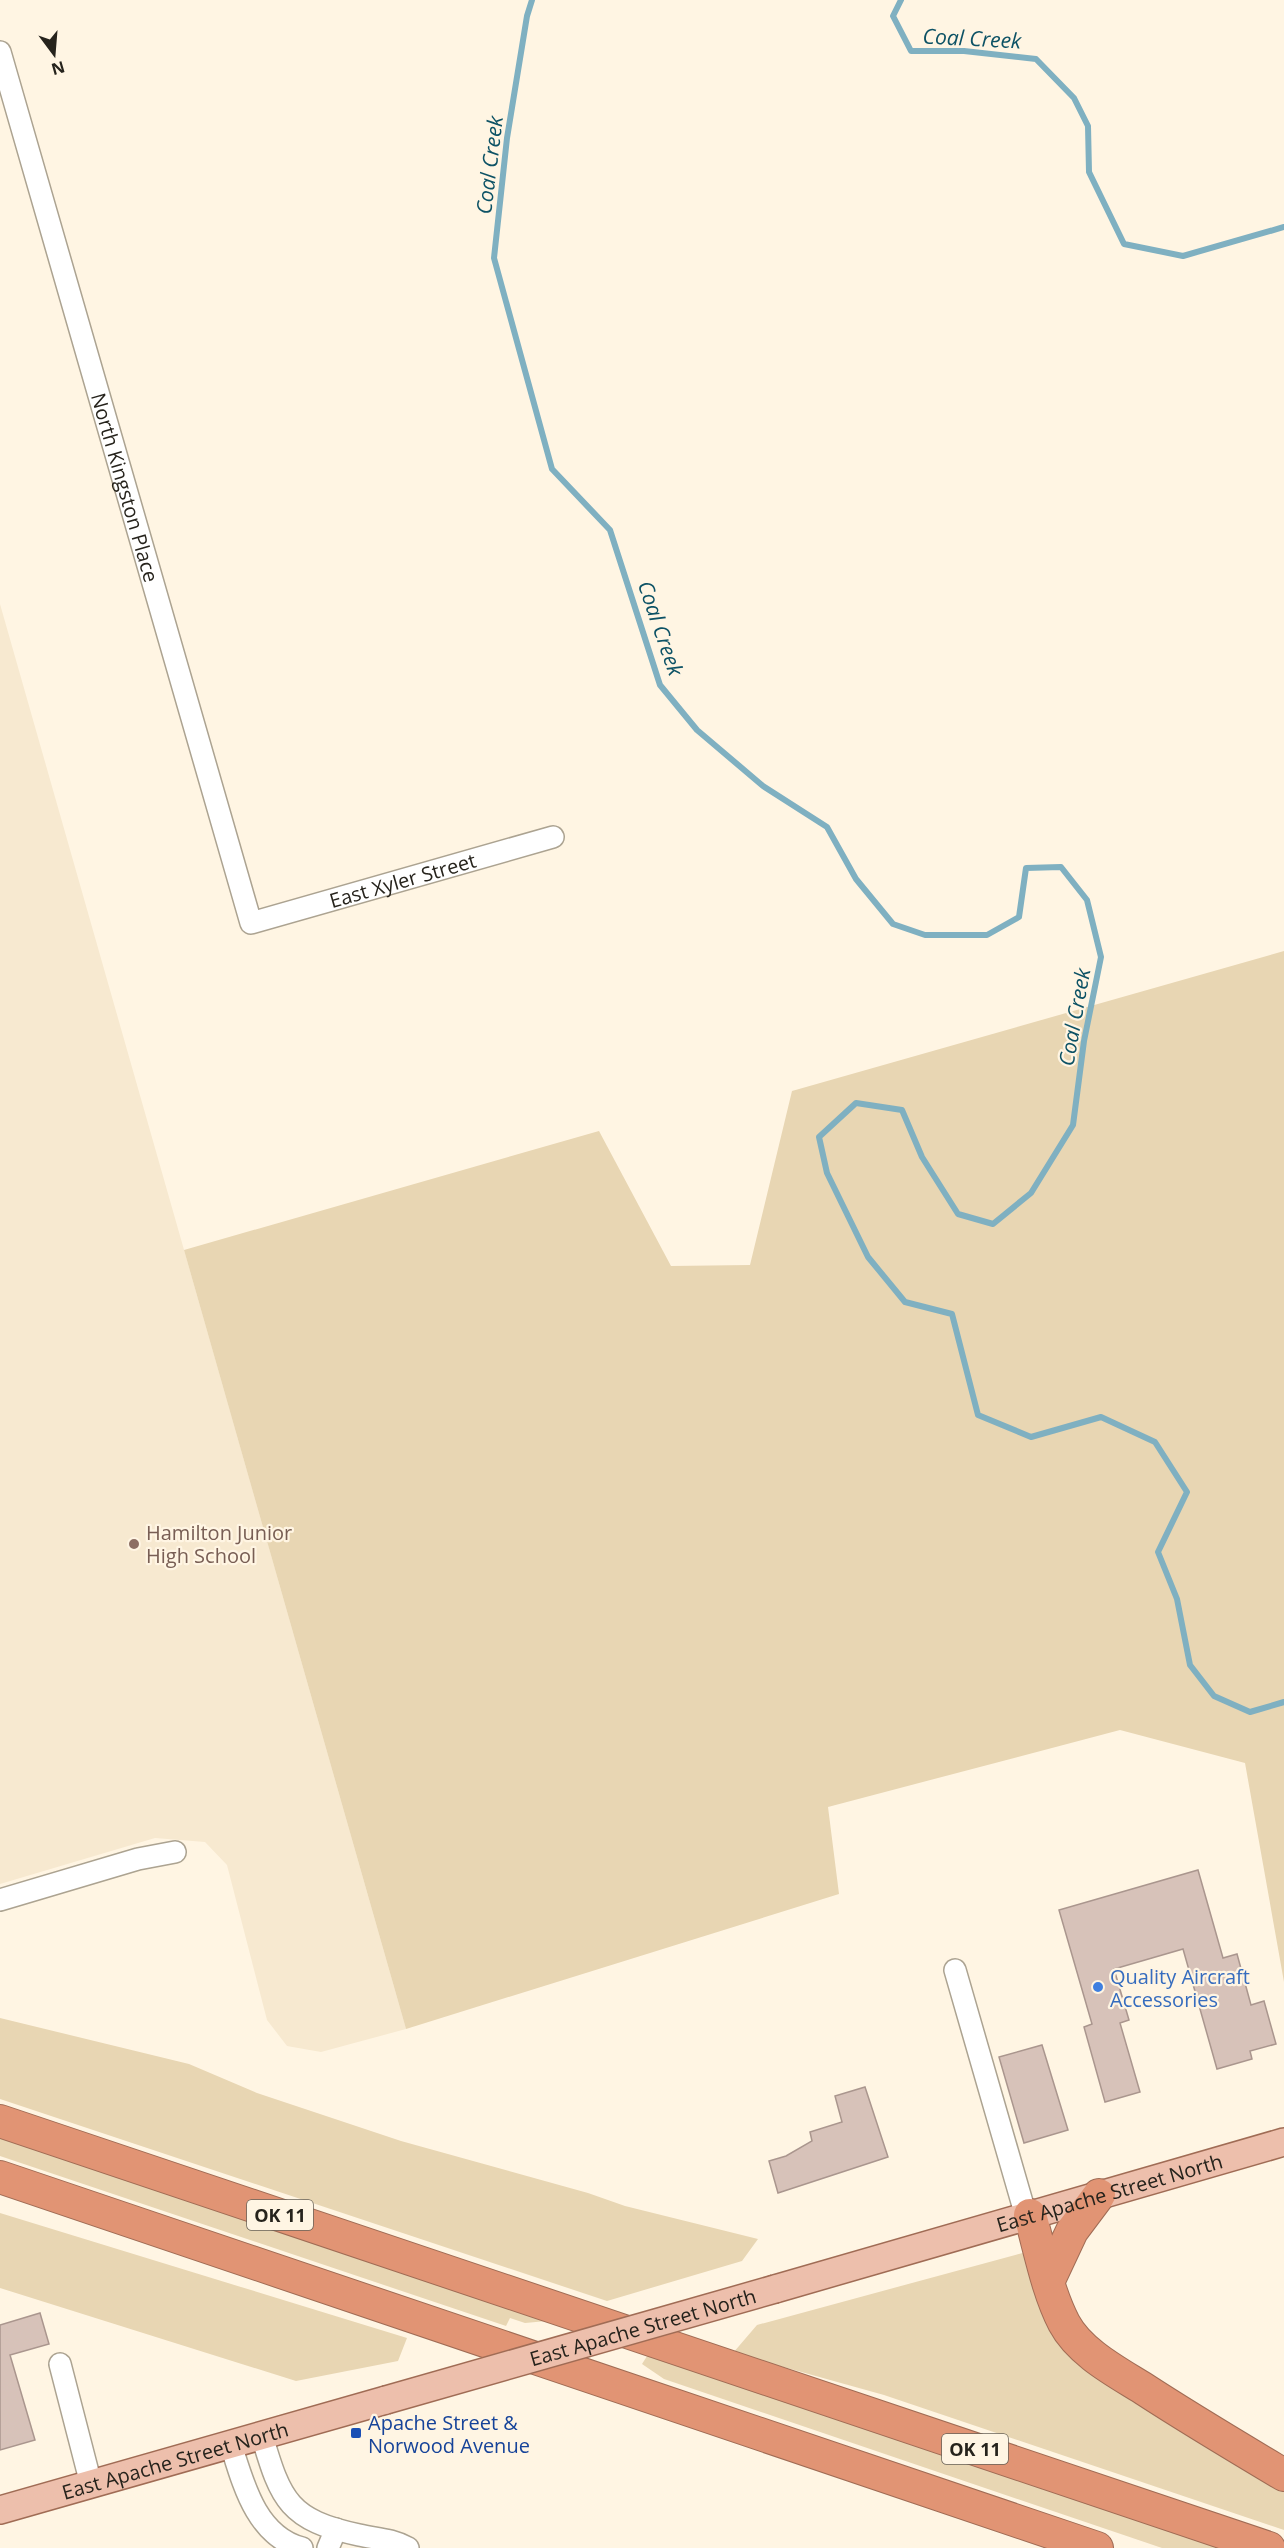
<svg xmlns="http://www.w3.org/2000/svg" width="1284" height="2548" viewBox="0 0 1284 2548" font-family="'Open Sans',sans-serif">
  <rect width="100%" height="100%" fill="#fff5e3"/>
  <!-- built -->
  <path fill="#f7e9d0" d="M0 604 406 2029 321 2052 287 2046 267 2020 227 1865 205 1842 155 1838 0 1884Z"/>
  <!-- green -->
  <path fill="#e8d6b3" d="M1284 951V1982L1245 1763 1120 1730 828 1807 839 1894 406 2029 184 1250 599 1131 671 1266 750 1265 792 1091Z
    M0 2018 189 2064 257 2093 401 2141 588 2193 625 2206 758 2239 742 2261 607 2301 0 2099Z
    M0 2134 547 2321 525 2323 510 2318 506 2326 0 2156Z
    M0 2213 407 2338 398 2361 296 2381 0 2288Z
    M1030 2251 1046 2319 1284 2485V2530L884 2395 733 2353 757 2325Z
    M649 2353 1230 2548H1162L664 2379 642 2364Z"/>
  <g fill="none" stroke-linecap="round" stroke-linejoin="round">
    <!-- stream -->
    <path stroke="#7fb0c1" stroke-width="6" d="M532 0 527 16 507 138 494 258 552 469 610 530 660 685 697 730 763 786 827 827 856 879 893 924 925 935H987L1019 917 1026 868 1061 867 1087 900 1101 957 1084 1041 1073 1125 1031 1193 993 1224 958 1214 922 1157 902 1110 856 1103 819 1137 827 1173 868 1257 905 1302 952 1314 978 1415 1031 1437 1101 1417 1155 1442 1187 1492 1158 1552 1177 1599 1190 1665 1214 1696 1250 1712 1284 1702
      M901 0 893 16 911 51H964L1036 59 1074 98 1088 126 1089 172 1124 244 1183 256 1284 227"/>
  </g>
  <!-- building -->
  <path fill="#d7c2b9" stroke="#aa968e" stroke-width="1.5" d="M1198 1870 1223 1958 1237 1954 1251 2005 1264 2001 1276 2044 1250 2051 1252 2059 1217 2069 1183 1949 1114 1969 1129 2020 1120 2023 1140 2092 1105 2102 1084 2027 1092 2024 1059 1910Z
    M1042 2045 1068 2130 1024 2143 999 2057Z
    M865 2087 888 2157 778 2193 769 2161 786 2156 812 2141 810 2132 842 2122 835 2096Z
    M40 2313 49 2344 10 2355 35 2440 0 2450V2325Z"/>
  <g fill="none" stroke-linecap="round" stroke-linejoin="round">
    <!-- minor casing -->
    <g stroke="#aca391" stroke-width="24">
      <g id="minor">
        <path id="s1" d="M0 52 251 923 553 837"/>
        <path d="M0 1900 138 1859 175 1852"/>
        <path d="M955 1970 1026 2216"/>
        <path d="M60 2364 91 2484"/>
        <path d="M262 2436C281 2501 289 2520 359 2535 377 2539 392 2539 408 2548"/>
        <path d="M231 2445C243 2483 256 2536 302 2548"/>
        <path d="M328 2548 336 2529"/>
      </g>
    </g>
    <!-- major casing -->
    <g stroke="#a06c55" stroke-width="30">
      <g id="major">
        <path id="s2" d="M775 2289 1284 2142"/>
        <path id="s3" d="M0 2510 386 2400"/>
      </g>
    </g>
    <!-- highway casing -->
    <g stroke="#a06c55" stroke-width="34">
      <path id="highway" d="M0 2121 1269 2548
        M0 2177 1097 2548
        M1030 2215C1040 2250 1047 2290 1064 2323 1080 2353 1117 2372 1144 2389 1190 2419 1237 2447 1284 2475
        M1049 2280 1072 2231 1099 2195"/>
    </g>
    <!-- minor -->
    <use href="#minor" stroke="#fff" stroke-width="21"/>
    <!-- major -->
    <use href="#major" stroke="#edbfac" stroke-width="27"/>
    <!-- highway -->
    <use href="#highway" stroke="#e19474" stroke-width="32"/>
    <!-- major-bridge casing -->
    <g stroke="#a06c55" stroke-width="30" stroke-linecap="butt">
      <g id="major-bridge">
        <path id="s4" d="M386 2400 775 2289"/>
      </g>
    </g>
    <!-- major-bridge -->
    <use href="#major-bridge" stroke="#edbfac" stroke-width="27"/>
  </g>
  <!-- markers -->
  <circle fill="#8d6e63" stroke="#fff5e3" stroke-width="2" cx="134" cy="1544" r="6"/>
  <circle fill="#3f7fe0" stroke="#fff5e3" stroke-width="2" cx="1098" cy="1987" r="6"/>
  <rect fill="#1a4fb4" stroke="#fff5e3" stroke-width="2" x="350" y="2427" width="12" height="12" rx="3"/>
  <g text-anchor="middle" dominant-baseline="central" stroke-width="4.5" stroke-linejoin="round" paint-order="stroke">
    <!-- shield labels -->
    <g fill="#fff5e3" stroke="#676258" stroke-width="1.5">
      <rect x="247" y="2200" width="66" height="30" rx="4.5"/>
      <rect x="942" y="2434" width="66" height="30" rx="4.5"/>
    </g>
    <g font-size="18" font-weight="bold" fill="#26231c">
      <text x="280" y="2215">OK 11</text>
      <text x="975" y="2449">OK 11</text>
    </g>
    <!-- street labels -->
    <g font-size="20" fill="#26231c" stroke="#fff5e3">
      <text stroke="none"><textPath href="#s1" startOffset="453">North Kingston Place</textPath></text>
      <text stroke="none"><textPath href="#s1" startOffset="1064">East Xyler Street</textPath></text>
      <text stroke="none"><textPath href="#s2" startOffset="348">East Apache Street North</textPath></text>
      <text stroke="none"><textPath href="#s4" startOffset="267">East Apache Street North</textPath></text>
      <text stroke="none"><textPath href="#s3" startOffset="182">East Apache Street North</textPath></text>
    </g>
    <!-- education labels -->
    <g font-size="20" fill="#785e54" stroke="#fff5e3" text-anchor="start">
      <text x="146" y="1532">Hamilton Junior<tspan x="146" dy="23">High School</tspan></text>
    </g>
    <!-- shop labels -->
    <g font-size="20" fill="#366cbe" stroke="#fff5e3" text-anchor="start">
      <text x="1110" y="1976">Quality Aircraft<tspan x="1110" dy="23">Accessories</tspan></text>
    </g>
    <!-- transit labels -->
    <g font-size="20" fill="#164399" stroke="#fff5e3" text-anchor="start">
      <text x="368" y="2422">Apache Street &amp;<tspan x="368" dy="23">Norwood Avenue</tspan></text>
    </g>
    <!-- water labels -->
    <g font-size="21" font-style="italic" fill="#0d5265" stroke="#fff5e3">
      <text transform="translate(972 38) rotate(3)">Coal Creek</text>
      <text transform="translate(489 165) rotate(-83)">Coal Creek</text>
      <text transform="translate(661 628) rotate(71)">Coal Creek</text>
      <text transform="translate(1074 1017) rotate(-80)">Coal Creek</text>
    </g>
  </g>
  <!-- north arrow -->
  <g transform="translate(54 54) rotate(164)" stroke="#fff5e3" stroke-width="4.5" paint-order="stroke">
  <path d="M0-4.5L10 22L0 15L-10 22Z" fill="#26231c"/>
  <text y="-9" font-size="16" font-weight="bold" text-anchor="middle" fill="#26231c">N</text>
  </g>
</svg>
